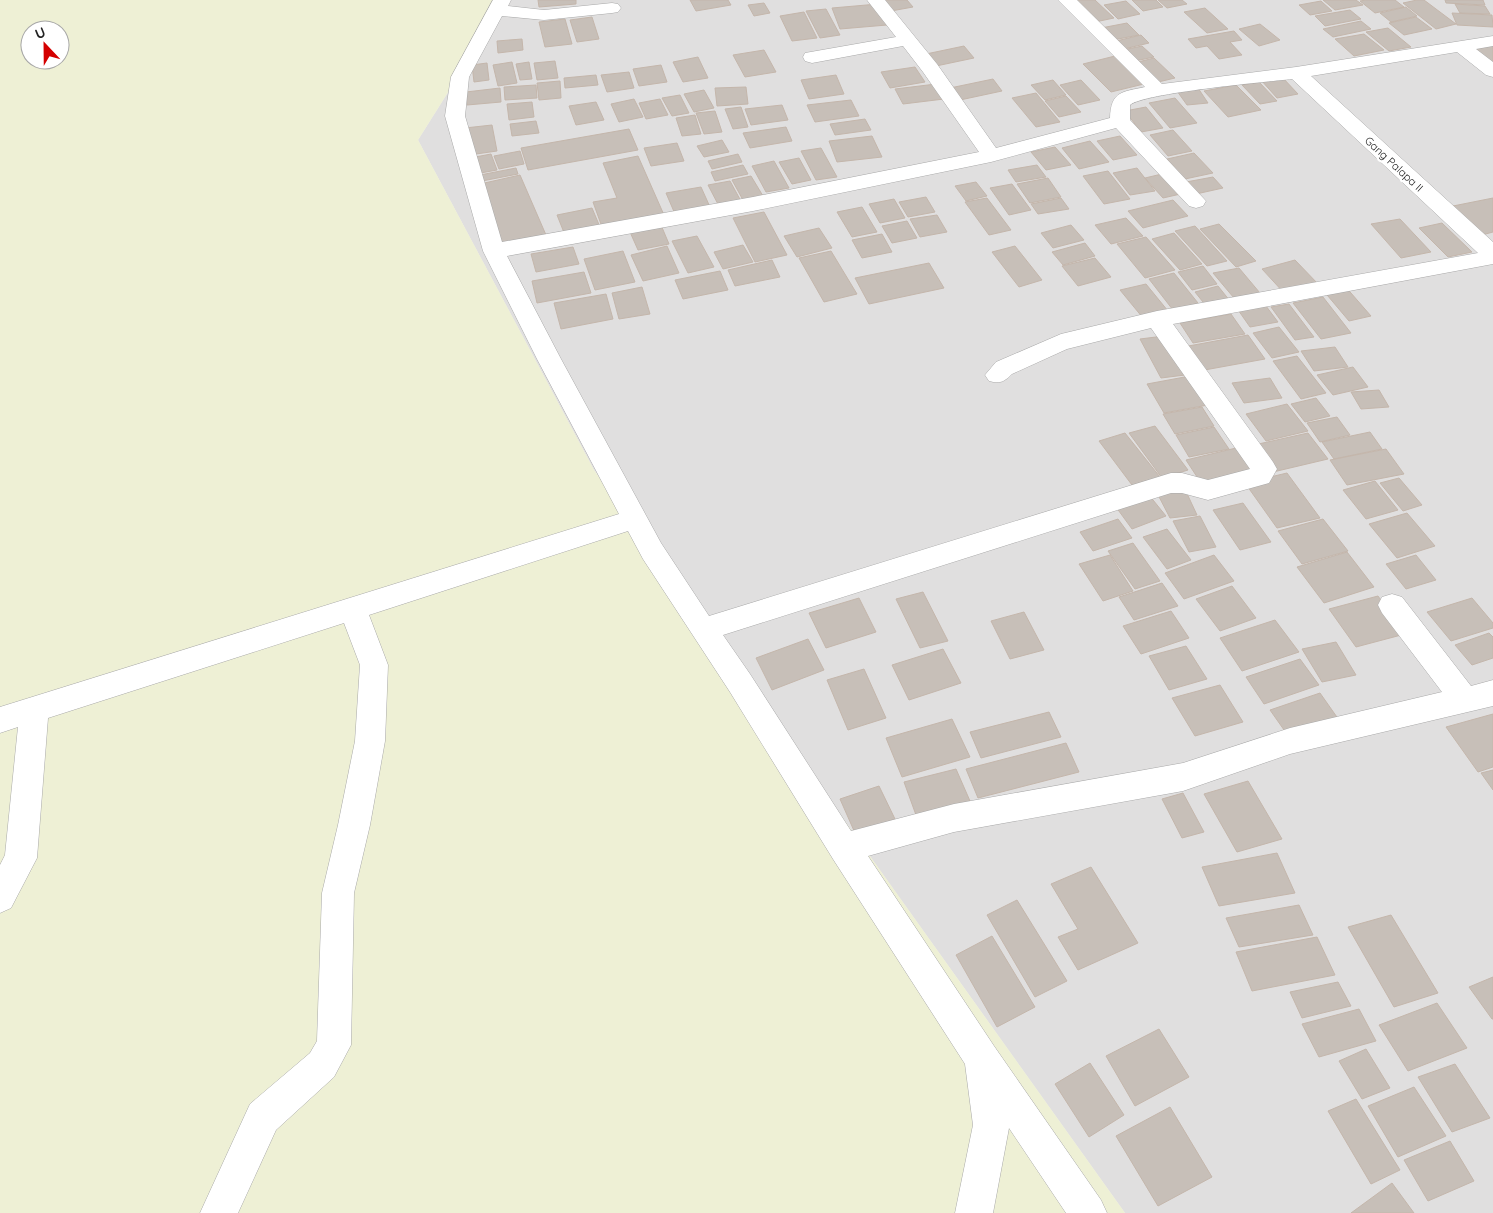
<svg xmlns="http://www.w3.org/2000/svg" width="1493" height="1213" viewBox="0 0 1493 1213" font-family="Quicksand,sans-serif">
  <rect width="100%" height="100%" fill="#f2efe9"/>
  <!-- residential -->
  <path fill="#e0dfdf" d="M506 0H1493V1213H1125L594 470 418 140Z"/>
  <!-- farmland -->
  <path fill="#eef0d5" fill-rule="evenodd" d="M0 0H506L418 140 594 470 1125 1213H0ZM30 30H60V60H30Z"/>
  <!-- building -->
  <path fill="#c7bfb8" stroke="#c4b6ab" d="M538 0H576V4L539 7Z
    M690 0H728L731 5 696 11Z
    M882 0H907L913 7 891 11Z
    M1076 0H1095L1114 18 1095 22Z
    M1132 0H1156L1163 7 1143 11Z
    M1158 0H1182L1187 4 1167 8Z
    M1323 0H1356L1363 5 1335 10Z
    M1366 0H1395L1404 7 1375 13 1360 1Z
    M1417 0H1424L1456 24 1436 29 1403 3Z
    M1445 0H1483L1485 5 1446 3Z
    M1126 1 1140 14 1118 19 1104 5Z
    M1321 1 1332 11 1310 15 1299 5Z
    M764 3 770 13 754 16 748 5Z
    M878 4 887 25 840 29 832 8Z
    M1455 4 1485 6 1490 14 1460 13Z
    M1406 7 1417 16 1391 22 1380 13Z
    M1205 8 1228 29 1207 33 1184 12Z
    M826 9 840 35 820 38 806 11Z
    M1350 10 1361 19 1325 26 1315 16Z
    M804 12 817 38 792 41 780 16Z
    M1452 13 1492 15 1493 27 1457 25Z
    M592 17 599 39 577 42 570 20Z
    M1416 17 1432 29 1404 35 1389 23Z
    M565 19 572 44 545 47 539 22Z
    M1361 21 1371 29 1333 37 1323 29Z
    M1127 23 1139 35 1113 40 1101 28Z
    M1260 24 1280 40 1259 46 1239 29Z
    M1388 28 1411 47 1389 51 1366 32Z
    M1234 31 1242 40 1230 42 1242 55 1219 59 1207 46 1196 48 1188 39Z
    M1364 34 1384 50 1354 56 1335 39Z
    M1141 35 1149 43 1120 50 1112 42Z
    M522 39 523 50 498 53 497 41Z
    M1493 45V65L1472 50Z
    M964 46 974 58 936 66 926 54Z
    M1142 46 1154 57 1135 61 1123 50Z
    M764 50 776 72 745 77 733 55Z
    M1119 55 1148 83 1111 92 1083 64Z
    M698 57 708 78 683 82 673 62Z
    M1154 58 1175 78 1154 83 1134 63Z
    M555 61 558 78 537 80 534 63Z
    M512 62 517 83 498 86 493 65Z
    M529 62 532 79 520 80 516 64Z
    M487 63 489 80 474 82 472 65Z
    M661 65 667 82 639 86 633 69Z
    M915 67 925 82 890 88 881 72Z
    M629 72 634 88 607 92 601 75Z
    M596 75 598 85 565 88 564 78Z
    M836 75 844 94 809 99 801 80Z
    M1282 77 1298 94 1277 98 1261 80Z
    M993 79 1002 91 960 100 950 88Z
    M1053 80 1066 95 1045 100 1031 85Z
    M1081 80 1100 100 1078 105 1060 85Z
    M560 81 561 98 539 100 537 83Z
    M1259 82 1277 101 1260 104 1242 85Z
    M936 84 944 99 903 104 895 89Z
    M536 85 537 98 505 100 504 87Z
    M1236 85 1261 110 1228 117 1204 91Z
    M746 87 748 104 717 106 715 88Z
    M500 88 501 102 467 105 466 92Z
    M1198 88 1208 103 1187 105 1177 91Z
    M704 90 714 108 694 112 684 94Z
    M1036 93 1060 122 1036 127 1012 98Z
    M680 95 689 113 672 116 662 98Z
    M1066 96 1081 112 1059 117 1045 101Z
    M1175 98 1197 123 1170 128 1149 103Z
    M634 99 643 117 619 122 611 104Z
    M660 99 668 115 646 119 639 103Z
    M851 100 859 116 815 122 807 105Z
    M532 102 534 117 509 120 507 104Z
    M596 102 604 120 576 125 569 106Z
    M782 105 788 120 751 125 745 109Z
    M741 107 748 127 733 129 725 109Z
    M1146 107 1163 128 1141 132 1125 111Z
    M715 111 722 132 704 134 696 113Z
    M695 115 701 134 682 136 676 118Z
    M865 119 871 130 835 135 830 124Z
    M536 121 539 133 512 136 510 124Z
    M492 125 497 151 469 155 465 128Z
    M786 127 792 141 750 148 743 133Z
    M629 129 638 150 528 170 521 148Z
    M1173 130 1192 151 1168 156 1150 135Z
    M872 136 882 157 837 162 829 141Z
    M1120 136 1137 155 1113 160 1097 141Z
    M722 140 729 152 704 157 697 146Z
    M1090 141 1109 162 1079 169 1062 148Z
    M677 143 684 161 651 166 644 148Z
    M1055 147 1071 165 1046 170 1031 152Z
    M821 148 837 177 816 180 801 151Z
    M520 151 524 164 499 169 494 156Z
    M1194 153 1213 173 1185 179 1167 159Z
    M491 154 497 170 475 174 470 158Z
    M738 154 742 162 712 169 708 161Z
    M638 156 664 215 602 227 593 202 617 198 603 163Z
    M799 158 811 180 792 184 779 162Z
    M774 161 789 188 766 192 752 166Z
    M743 165 748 174 715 181 711 172Z
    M1037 165 1046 177 1016 182 1008 170Z
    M516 168 518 174 482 181 480 175Z
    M1137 168 1155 191 1130 195 1113 173Z
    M1108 171 1130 199 1104 204 1083 176Z
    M1166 173 1185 193 1163 198 1145 178Z
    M520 175 546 235 503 245 480 184Z
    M751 176 763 196 743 200 732 180Z
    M1213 177 1223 188 1196 194 1186 182Z
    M1048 178 1061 197 1030 203 1017 184Z
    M730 181 742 203 720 208 708 185Z
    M976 182 987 196 966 201 955 186Z
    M1012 184 1031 210 1009 215 990 188Z
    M701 187 710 207 675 214 666 193Z
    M926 197 935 212 908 217 899 202Z
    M987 198 1011 230 989 235 965 202Z
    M1061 198 1069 209 1038 214 1031 204Z
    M1493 198V232L1482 235 1453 206Z
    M894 199 905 218 880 223 869 204Z
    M1173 200 1188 216 1143 228 1128 211Z
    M862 207 877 232 852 237 837 212Z
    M592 208 600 227 565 235 557 215Z
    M764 212 787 255 755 262 733 218Z
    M937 215 947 232 920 237 910 219Z
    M1126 218 1143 236 1111 244 1095 225Z
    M1400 219 1431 252 1401 258 1371 224Z
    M907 221 917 238 892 243 882 226Z
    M1442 223 1472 252 1448 257 1419 228Z
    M1219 224 1256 261 1236 267 1200 229Z
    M661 225 669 244 638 250 630 232Z
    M1071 225 1084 240 1053 248 1041 233Z
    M1195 226 1227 261 1207 266 1175 231Z
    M819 228 832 248 797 257 784 236Z
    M1174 233 1202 264 1180 270 1152 239Z
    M882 234 892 252 862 258 852 240Z
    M697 236 714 267 688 273 672 241Z
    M1146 237 1175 270 1145 278 1117 244Z
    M1085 243 1095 256 1063 265 1052 252Z
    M743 245 753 262 723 269 714 252Z
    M667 246 679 273 643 281 631 255Z
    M1015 246 1042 280 1019 287 992 252Z
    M573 247 579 264 536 272 531 254Z
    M623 251 635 282 595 290 584 259Z
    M831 251 857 294 824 302 799 258Z
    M1095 258 1111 277 1078 286 1062 266Z
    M772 260 780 277 735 286 728 270Z
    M1295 260 1319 285 1285 294 1262 269Z
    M929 263 944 288 869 304 855 278Z
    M1203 266 1217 284 1192 290 1178 272Z
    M1239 268 1260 293 1234 298 1213 273Z
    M720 271 728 290 683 299 675 280Z
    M584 272 591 293 537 303 532 281Z
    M1174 273 1198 303 1173 310 1149 279Z
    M1146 284 1168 311 1143 318 1120 290Z
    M1344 285 1371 316 1349 321 1322 289Z
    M1218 286 1230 301 1207 307 1195 292Z
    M642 287 650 314 619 319 612 293Z
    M606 294 613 319 561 329 554 303Z
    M1323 297 1351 333 1321 339 1293 303Z
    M1263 302 1278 322 1250 327 1236 307Z
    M1289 304 1314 337 1295 340 1271 307Z
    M1231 314 1245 334 1193 343 1180 323Z
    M1279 327 1299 352 1272 358 1253 333Z
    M1248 335 1265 359 1199 371 1183 347Z
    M1164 336 1185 375 1161 378 1140 339Z
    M1335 347 1348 367 1314 371 1301 351Z
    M1297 356 1326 393 1301 399 1273 361Z
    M1353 367 1368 387 1333 395 1317 375Z
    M1190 376 1208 405 1164 413 1147 384Z
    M1270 378 1282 398 1244 403 1232 383Z
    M1379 390 1389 407 1361 409 1351 392Z
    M1316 398 1330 416 1305 422 1291 404Z
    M1287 404 1308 431 1266 441 1246 414Z
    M1202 407 1214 426 1175 434 1163 414Z
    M1337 417 1350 435 1320 442 1307 423Z
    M1155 426 1188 470 1162 478 1129 433Z
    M1214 427 1229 449 1189 457 1176 435Z
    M1370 432 1382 449 1334 459 1322 442Z
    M1125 433 1160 477 1132 485 1099 441Z
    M1308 433 1328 459 1273 472 1254 445Z
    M1236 448 1253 471 1201 483 1186 460Z
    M1386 449 1404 474 1347 485 1330 460Z
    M1287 473 1320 518 1277 528 1245 483Z
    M1399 478 1422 505 1403 511 1380 483Z
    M1375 481 1398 510 1366 519 1343 490Z
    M1183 485 1197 515 1170 518 1155 489Z
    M1149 495 1166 516 1132 529 1116 507Z
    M1243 503 1271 542 1240 550 1213 510Z
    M1407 513 1435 546 1397 558 1369 524Z
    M1200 516 1216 547 1189 552 1173 521Z
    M1118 519 1132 538 1093 551 1080 532Z
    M1323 519 1348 551 1302 564 1278 531Z
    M1167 529 1191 560 1167 569 1143 537Z
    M1133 543 1160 581 1135 589 1108 551Z
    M1347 552 1374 587 1324 603 1297 567Z
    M1110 555 1133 591 1103 601 1079 564Z
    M1214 555 1234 581 1184 599 1165 573Z
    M1416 555 1436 580 1406 589 1386 564Z
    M1162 583 1178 606 1134 620 1119 597Z
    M1232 586 1256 618 1220 631 1196 599Z
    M923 592 948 641 920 648 896 599Z
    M1378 596 1405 634 1356 647 1329 609Z
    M859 598 876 632 826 648 809 613Z
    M1472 598 1493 623V628L1451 641 1427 612Z
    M1171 611 1189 638 1141 654 1123 626Z
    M1024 612 1044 650 1010 659 991 621Z
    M1275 620 1299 652 1242 671 1220 638Z
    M1489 633 1493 637V658L1472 665 1455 645Z
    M808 639 824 670 772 690 756 658Z
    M1336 642 1356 675 1322 682 1302 649Z
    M1186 646 1207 679 1169 690 1149 656Z
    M943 649 961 683 909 700 892 665Z
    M1300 659 1319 685 1264 704 1246 677Z
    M864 669 886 718 848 730 827 680Z
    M1220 685 1243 722 1195 736 1172 698Z
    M1320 693 1339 720 1289 737 1270 710Z
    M1049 712 1061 737 981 758 970 732Z
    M1493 714V767L1478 772 1446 727Z
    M952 719 970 757 902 777 886 738Z
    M1066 743 1079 772 978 798 966 769Z
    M956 769 970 801 916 815 904 782Z
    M1493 770V790L1481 773Z
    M1248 781 1282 839 1237 852 1204 794Z
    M879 786 895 819 855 833 840 799Z
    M1183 793 1204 832 1182 838 1162 799Z
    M1277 853 1295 893 1219 906 1202 867Z
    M1091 867 1138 943 1078 970 1058 937 1078 929 1051 884Z
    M1017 900 1067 981 1035 997 987 915Z
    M1299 905 1313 935 1239 947 1226 918Z
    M1391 915 1438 993 1394 1007 1348 927Z
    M992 936 1035 1007 997 1027 956 955Z
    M1317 937 1335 975 1252 991 1236 952Z
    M1493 977V1019H1492L1469 987Z
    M1338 982 1351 1006 1302 1018 1290 992Z
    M1437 1003 1467 1048 1408 1071 1379 1025Z
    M1359 1009 1376 1041 1319 1057 1302 1024Z
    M1159 1029 1189 1077 1135 1106 1106 1056Z
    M1366 1049 1390 1088 1362 1099 1339 1061Z
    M1090 1063 1124 1115 1089 1137 1055 1084Z
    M1455 1064 1490 1118 1452 1132 1418 1077Z
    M1414 1087 1446 1136 1398 1157 1368 1106Z
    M1356 1099 1400 1170 1371 1184 1328 1111Z
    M1170 1107 1212 1177 1158 1206 1116 1136Z
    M1450 1141 1474 1181 1428 1201 1404 1160Z
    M1392 1183 1414 1213H1351Z"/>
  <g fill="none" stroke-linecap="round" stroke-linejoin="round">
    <!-- street casing -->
    <g stroke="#a9a9a9" stroke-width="1">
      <path id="street" d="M493 0H511L508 6 544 10 612 3 618 4 621 8 618 12 612 13 544 20 502 16 469 77 465 116 502 242 753 197 979 152 923 72 903 46 812 63 805 61 803 57 805 53 896 37 867 0H885L937 64 996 148 1110 118C1111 91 1122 92 1145 87L1058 0H1077L1162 84 1296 67 1493 36V46L1476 49 1493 62V77L1486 75 1457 52 1311 76 1493 242V264L1173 324 1273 462 1277 469 1269 483 1208 500 1182 493H1171L723 635 750 674 851 831 954 804 1183 763 1290 728 1442 692 1382 613 1378 605 1382 597 1392 594 1402 597 1471 686 1493 680V706L1290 754 1183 791 954 832 868 856 994 1046 1101 1200 1107 1213H1066L1009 1128 993 1213H955L973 1125 965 1064 833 859 730 692 643 559 628 531 369 615 388 665 385 741 370 825 354 893 351 1045 334 1077 276 1130 238 1213H200L250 1104 310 1053 317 1041 322 893 338 825 355 741 360 665 344 623 48 718 37 858 11 908 0 913V865L5 855 18 727 0 733V707L619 514 537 359 483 251 445 116 451 77ZM1292 79 1478 253 1157 311 1061 334 996 362 985 375 989 381C1000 384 1004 382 1012 374L1067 349 1151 328 1250 469 1208 480 1182 473H1171L709 616 661 543 561 359 507 256 753 211 991 162 1116 128 1189 206 1196 208 1203 206 1206 201 1130 120V105C1144 93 1265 82 1292 79Z"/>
    </g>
    <!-- street -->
    <use href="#street" fill="#fff" fill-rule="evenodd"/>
  </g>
  <g text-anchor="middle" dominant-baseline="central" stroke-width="4.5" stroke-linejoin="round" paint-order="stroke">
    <!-- far-street labels -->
    <g font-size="11" fill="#222" stroke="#fff">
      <text transform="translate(1394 164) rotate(43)">Gang Palapa II</text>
    </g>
  </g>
  <!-- north arrow -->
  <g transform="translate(45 45) rotate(338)"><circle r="24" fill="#ffffff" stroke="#a7a7a7"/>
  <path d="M0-4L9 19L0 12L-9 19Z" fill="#d40000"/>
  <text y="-8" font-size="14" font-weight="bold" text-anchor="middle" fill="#222222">U</text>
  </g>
</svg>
